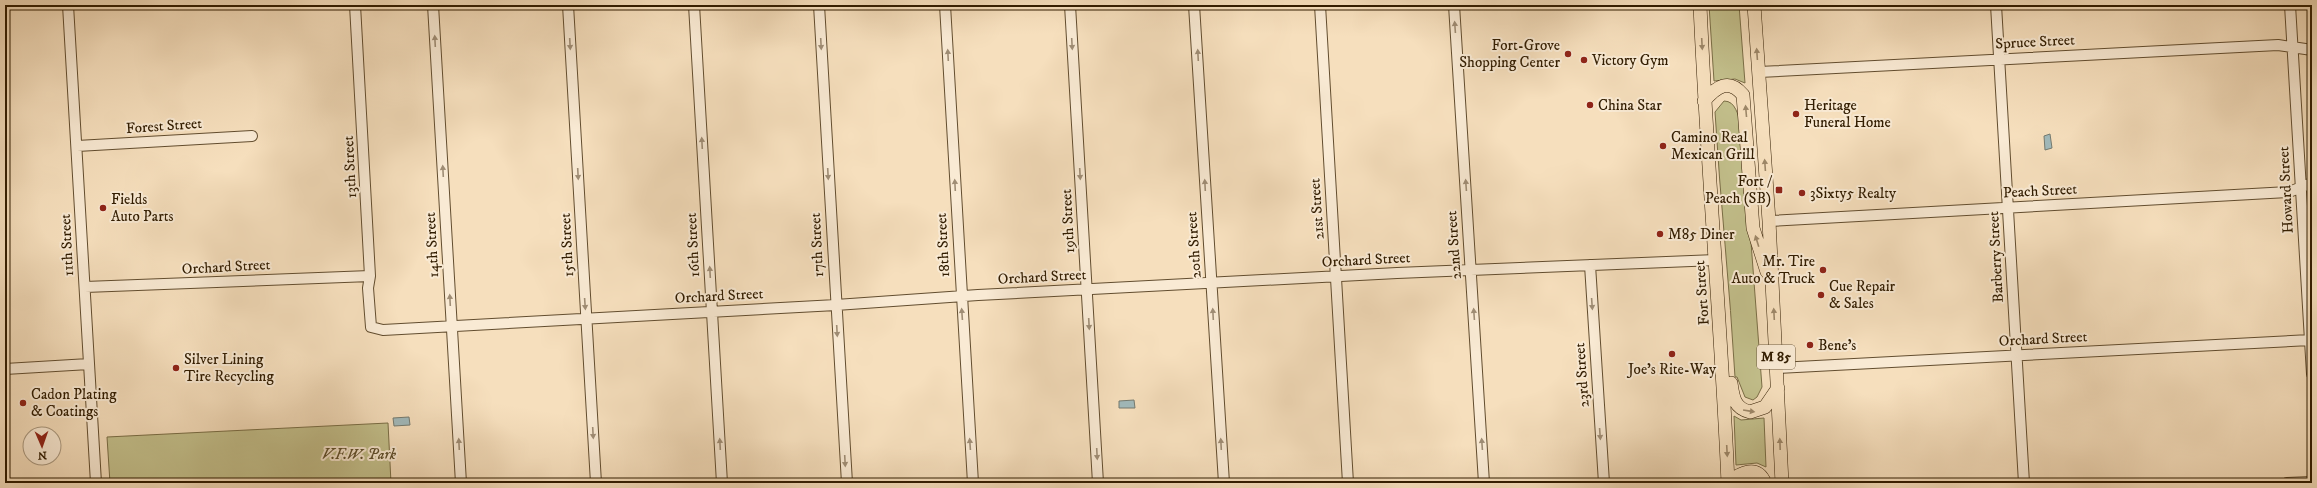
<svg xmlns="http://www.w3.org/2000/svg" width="2317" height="488" viewBox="0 0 2317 488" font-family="'IM FELL DW Pica',serif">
  <rect width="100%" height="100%" fill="#f6dfbd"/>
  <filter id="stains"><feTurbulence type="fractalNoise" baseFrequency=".005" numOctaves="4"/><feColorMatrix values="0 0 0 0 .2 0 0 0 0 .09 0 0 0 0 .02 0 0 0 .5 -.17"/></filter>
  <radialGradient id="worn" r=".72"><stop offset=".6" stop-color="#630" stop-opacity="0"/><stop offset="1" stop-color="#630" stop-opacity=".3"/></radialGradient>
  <!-- green -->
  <path fill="#c3c08c" stroke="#7a6e46" d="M1709 5H1739L1745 83 1735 79 1714 81Z
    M1724 101C1736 101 1737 115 1742 124L1762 387 1757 397 1753 400 1745 397 1737 377H1735C1730 288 1720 200 1715 112Z
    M1734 416 1741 420 1764 418 1766 467 1757 463 1736 465Z
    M388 423 391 483H110L107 437Z"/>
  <!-- water -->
  <path fill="#a1babc" stroke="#747b71" d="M2050 134 2052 148 2045 150 2044 136Z
    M1134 400 1135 408H1119V401Z
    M409 417 410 425 394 426 393 418Z"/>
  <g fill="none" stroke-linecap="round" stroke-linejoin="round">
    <!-- minor casing -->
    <g stroke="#624d2f" stroke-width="12">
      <path id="minor" d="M68 5 96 483
        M355 5 370 276 368 288 371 327 383 330 836 305 978 295 1397 273 1716 260
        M433 5 461 483
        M568 5 596 483
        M694 5 722 483
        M819 5 847 483
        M945 5 973 483
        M1070 5 1098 483
        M1194 5 1224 483
        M1320 5 1348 483
        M1454 5 1484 483
        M1996 5 2024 483
        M2290 5 2312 374
        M1759 72 2278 45 2312 50
        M77 146 252 136
        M1769 221 2289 192 2312 183
        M1590 265 1604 483
        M85 287 370 276
        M1777 368 2310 340
        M5 369 89 364
        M2287 483 2312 482"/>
    </g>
    <!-- major casing -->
    <g stroke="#311c00" stroke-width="14">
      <path id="major" d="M1700 5C1707 165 1721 323 1728 483
        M1754 5 1769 221 1782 483
        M1704 101C1717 86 1729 78 1743 95L1753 228 1767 272
        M1731 383C1733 397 1734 408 1750 412L1765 407 1778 388
        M1728 482C1741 473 1757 464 1765 483"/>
    </g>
    <!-- minor -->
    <use href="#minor" stroke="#f9ead4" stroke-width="10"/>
    <!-- major -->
    <use href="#major" stroke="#f6dfbd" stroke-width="13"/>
  </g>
  <!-- one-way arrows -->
  <defs><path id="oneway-solid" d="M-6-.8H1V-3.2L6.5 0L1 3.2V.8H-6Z"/></defs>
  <g fill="#9f8d75">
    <use href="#oneway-solid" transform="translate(1455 27) rotate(-94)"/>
    <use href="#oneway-solid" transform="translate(435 41) rotate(-93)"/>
    <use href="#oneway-solid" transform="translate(570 44) rotate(87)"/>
    <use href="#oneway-solid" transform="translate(821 44) rotate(87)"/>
    <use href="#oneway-solid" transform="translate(1072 44) rotate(87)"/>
    <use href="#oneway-solid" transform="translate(948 55) rotate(-93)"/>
    <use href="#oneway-solid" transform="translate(1198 55) rotate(-93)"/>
    <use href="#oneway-solid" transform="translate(702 143) rotate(-93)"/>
    <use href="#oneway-solid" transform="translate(443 171) rotate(-93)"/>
    <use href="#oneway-solid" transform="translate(578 174) rotate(87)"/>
    <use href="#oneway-solid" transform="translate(828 174) rotate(87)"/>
    <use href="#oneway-solid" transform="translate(1080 174) rotate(87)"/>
    <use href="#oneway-solid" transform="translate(955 185) rotate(-93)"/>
    <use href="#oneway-solid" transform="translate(1205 185) rotate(-93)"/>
    <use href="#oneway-solid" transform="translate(1466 185) rotate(-94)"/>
    <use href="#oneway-solid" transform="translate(710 272) rotate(-93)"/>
    <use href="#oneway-solid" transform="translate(450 300) rotate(-93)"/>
    <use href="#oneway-solid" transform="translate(585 304) rotate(86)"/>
    <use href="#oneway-solid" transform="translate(1592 304) rotate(86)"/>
    <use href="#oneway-solid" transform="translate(962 314) rotate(-94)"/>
    <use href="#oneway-solid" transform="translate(1213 314) rotate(-93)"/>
    <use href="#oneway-solid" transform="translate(1474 314) rotate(-94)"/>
    <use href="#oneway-solid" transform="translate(1089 324) rotate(87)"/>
    <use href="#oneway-solid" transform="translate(837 331) rotate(87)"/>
    <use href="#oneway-solid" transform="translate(593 433) rotate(87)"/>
    <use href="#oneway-solid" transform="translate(1600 434) rotate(86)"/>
    <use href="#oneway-solid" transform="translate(459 444) rotate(-93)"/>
    <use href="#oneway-solid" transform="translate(720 444) rotate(-93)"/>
    <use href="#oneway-solid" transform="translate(970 444) rotate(-94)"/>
    <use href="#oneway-solid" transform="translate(1221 444) rotate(-93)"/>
    <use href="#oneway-solid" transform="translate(1482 444) rotate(-94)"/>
    <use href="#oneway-solid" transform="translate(1097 454) rotate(87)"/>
    <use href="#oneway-solid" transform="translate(845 461) rotate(87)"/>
  </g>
  <g fill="#9d8768">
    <use href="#oneway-solid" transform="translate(1702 44) rotate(87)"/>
    <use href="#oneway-solid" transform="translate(1757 54) rotate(-94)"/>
    <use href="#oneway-solid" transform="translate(1746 111) rotate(-95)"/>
    <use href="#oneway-solid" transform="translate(1765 165) rotate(-94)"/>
    <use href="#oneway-solid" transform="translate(1757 241) rotate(-107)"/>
    <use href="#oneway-solid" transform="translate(1774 314) rotate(-93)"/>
    <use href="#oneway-solid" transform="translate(1749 411) rotate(9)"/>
    <use href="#oneway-solid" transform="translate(1780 444) rotate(-92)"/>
    <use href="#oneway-solid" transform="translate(1727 451) rotate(87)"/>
  </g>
  <!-- markers -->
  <g fill="#8f2418" stroke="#f9ead4" stroke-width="1.5">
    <circle cx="1568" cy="54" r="4"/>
    <circle cx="1584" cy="60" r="4"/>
    <circle cx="1590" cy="105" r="4"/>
    <circle cx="1796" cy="114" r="4"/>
    <circle cx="1663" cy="146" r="4"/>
    <rect x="1775" y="186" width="8" height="8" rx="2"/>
    <circle cx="1802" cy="193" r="4"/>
    <circle cx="103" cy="208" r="4"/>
    <circle cx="1660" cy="234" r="4"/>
    <circle cx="1823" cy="270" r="4"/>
    <circle cx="1821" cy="295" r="4"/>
    <circle cx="1810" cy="345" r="4"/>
    <circle cx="1672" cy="354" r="4"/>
    <circle cx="176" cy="368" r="4"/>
    <circle cx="23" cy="403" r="4"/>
  </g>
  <g text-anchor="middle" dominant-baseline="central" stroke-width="4" stroke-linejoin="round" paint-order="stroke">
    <!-- shield labels -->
    <rect fill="#f9ead4" stroke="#6d5a40" stroke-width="1" x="1757" y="345" width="38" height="24" rx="3"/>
    <g font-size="14" font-weight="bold" fill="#311c00">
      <text x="1776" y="357">M 85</text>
    </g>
    <!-- street labels -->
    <g font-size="15" fill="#311c00" stroke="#f9ead4">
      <text transform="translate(2035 42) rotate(-3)">Spruce Street</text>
      <text transform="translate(164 126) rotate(-4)">Forest Street</text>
      <text transform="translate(350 167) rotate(-93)">13th Street</text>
      <text transform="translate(2286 190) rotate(-93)">Howard Street</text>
      <text transform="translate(2040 191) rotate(-3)">Peach Street</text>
      <text transform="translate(1317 209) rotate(-94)">21st Street</text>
      <text transform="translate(1068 221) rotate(-93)">19th Street</text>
      <text transform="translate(67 245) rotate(-93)">11th Street</text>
      <text transform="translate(432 245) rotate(-93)">14th Street</text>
      <text transform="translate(567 245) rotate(-93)">15th Street</text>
      <text transform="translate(693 245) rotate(-93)">16th Street</text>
      <text transform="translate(817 245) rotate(-93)">17th Street</text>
      <text transform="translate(943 245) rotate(-93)">18th Street</text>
      <text transform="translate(1194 245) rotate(-94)">20th Street</text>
      <text transform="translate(1454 245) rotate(-94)">22nd Street</text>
      <text transform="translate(1996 257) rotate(-93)">Barberry Street</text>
      <text transform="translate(1366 260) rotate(-3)">Orchard Street</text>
      <text transform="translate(226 267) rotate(-3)">Orchard Street</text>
      <text transform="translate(1042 277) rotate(-3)">Orchard Street</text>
      <text transform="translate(1702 293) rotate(-94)">Fort Street</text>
      <text transform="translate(719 296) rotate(-3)">Orchard Street</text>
      <text transform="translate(2043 339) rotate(-3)">Orchard Street</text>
      <text transform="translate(1582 375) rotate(-94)">23rd Street</text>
    </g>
    <!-- poi labels -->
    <g font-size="15" fill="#311c00" stroke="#f9ead4" text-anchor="start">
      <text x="1560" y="45" text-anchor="end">Fort-Grove<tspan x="1560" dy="17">Shopping Center</tspan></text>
      <text x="1592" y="60">Victory Gym</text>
      <text x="1598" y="105">China Star</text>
      <text x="1804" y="105">Heritage<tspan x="1804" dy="17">Funeral Home</tspan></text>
      <text x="1671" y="137">Camino Real<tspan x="1671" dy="17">Mexican Grill</tspan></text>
      <text x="1771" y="181" text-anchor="end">Fort /<tspan x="1771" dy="17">Peach (SB)</tspan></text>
      <text x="1810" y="193">3Sixty5 Realty</text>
      <text x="111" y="199">Fields<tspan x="111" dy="17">Auto Parts</tspan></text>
      <text x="1668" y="234">M85 Diner</text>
      <text x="1815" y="261" text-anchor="end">Mr. Tire<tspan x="1815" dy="17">Auto &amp; Truck</tspan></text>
      <text x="1829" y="286">Cue Repair<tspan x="1829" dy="17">&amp; Sales</tspan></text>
      <text x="1818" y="345">Bene's</text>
      <text x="184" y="359">Silver Lining<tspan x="184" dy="17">Tire Recycling</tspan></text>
      <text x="1672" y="369" text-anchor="middle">Joe's Rite-Way</text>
      <text x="31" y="394">Cadon Plating<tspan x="31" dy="17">&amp; Coatings</tspan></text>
    </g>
    <!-- park labels -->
    <g font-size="15" font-style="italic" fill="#5d4d2a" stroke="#f9ead4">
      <text x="359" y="454">V.F.W. Park</text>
    </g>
  </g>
  <!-- margin -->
  <rect width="2317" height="488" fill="none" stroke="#f6dfbd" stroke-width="20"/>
  <rect x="6" y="6" width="2305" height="476" fill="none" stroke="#311c00" stroke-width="2"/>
  <rect x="10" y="10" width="2297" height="468" fill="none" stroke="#311c00"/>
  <!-- north arrow -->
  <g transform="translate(42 446) rotate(178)"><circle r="19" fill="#f9ead4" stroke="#a9987f"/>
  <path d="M0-3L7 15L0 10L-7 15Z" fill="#8f2418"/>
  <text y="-6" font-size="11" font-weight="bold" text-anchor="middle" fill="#311c00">N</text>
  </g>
  <rect width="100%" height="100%" filter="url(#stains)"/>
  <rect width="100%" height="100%" fill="url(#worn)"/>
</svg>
